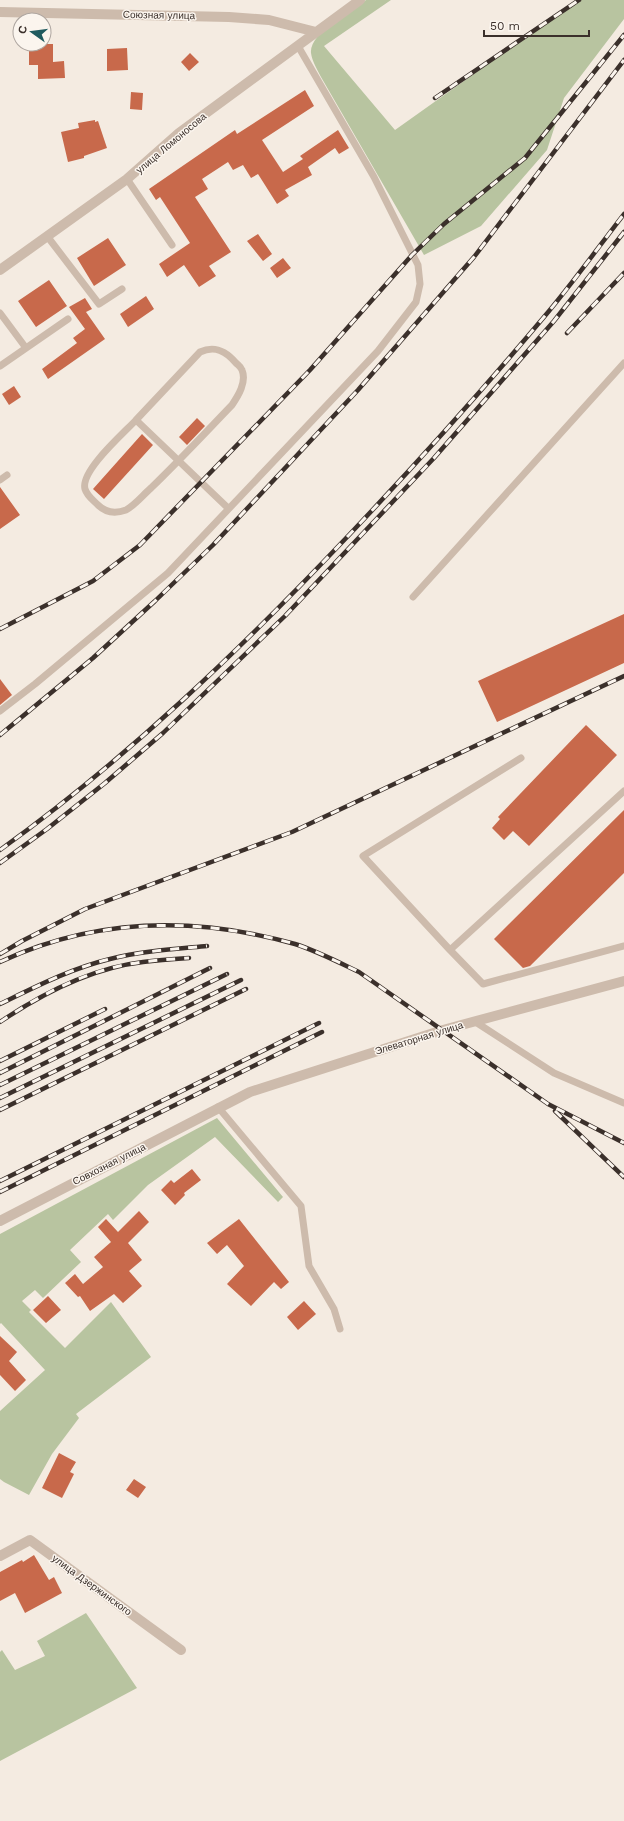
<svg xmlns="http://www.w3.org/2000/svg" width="624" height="1821" viewBox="0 0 624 1821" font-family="'Work Sans',sans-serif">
  <rect width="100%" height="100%" fill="#f4ebe1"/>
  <!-- green -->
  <path fill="#b8c4a0" d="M366 0H391L324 46 395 130 578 0H624V19L564 98 547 150 481 226 424 255 321 77C317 69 312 61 311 53 309 33 351 11 366 0Z
    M217 1118 283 1197 278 1202 215 1137 148 1185 113 1220 108 1214 70 1250 81 1262 43 1298 35 1290 22 1301 31 1310 29 1312 65 1348 111 1302 151 1357 76 1414 79 1418 52 1454 29 1495 4 1482 0 1479V1411L45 1370 1 1323 0 1324V1234Z
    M86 1613 137 1688 0 1761V1652L2 1650 15 1670 45 1656 37 1641Z"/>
  <!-- building -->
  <path fill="#c8694b" d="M29 44H53V62L64 61 65 78 38 79V65H29Z
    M127 48 128 70 107 71V49Z
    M190 53 199 62 189 71 181 62Z
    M305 90 314 106 262 140 283 172 303 159 300 156 338 130 349 148 339 154 335 148 308 167 307 165 312 175 285 190 289 196 277 204 258 174 251 178 243 165 233 170 228 162 202 179 208 189 195 197 231 252 209 266 216 276 199 287 184 265 167 277 159 264 190 243 160 197 156 200 149 189 235 130 237 134Z
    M131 92 143 93 142 110 130 109Z
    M95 120V122L98 121 107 148 84 156V158L68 162 61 132 79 128 78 123Z
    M258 234 272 254 263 261 247 241Z
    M108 238 126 265 94 286 77 258Z
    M283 258 291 268 277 278 270 268Z
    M49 280 67 306 36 327 18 301Z
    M146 296 154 309 128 327 120 314Z
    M85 298 92 309 86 312 105 339 48 379 42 369 77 343 73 338 85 329 69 307Z
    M14 386 21 397 9 405 2 394Z
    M197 418 205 426 187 445 179 437Z
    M142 434 153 445 104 499 93 489Z
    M0 487 20 515 0 529Z
    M624 614V663L497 722 478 681Z
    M0 679 12 695 0 705Z
    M586 725 617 755 529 846 513 831 504 840 492 828 500 819 498 817Z
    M624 810V873L530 966 523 968 494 939Z
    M192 1169 201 1180 184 1193 185 1195 175 1205 161 1190 171 1180 174 1183Z
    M139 1211 149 1222 128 1243 142 1260 129 1271 142 1286 123 1303 114 1294 90 1311 80 1296 78 1297 65 1283 75 1274 83 1284 103 1267 94 1257 111 1242 98 1227 106 1219 118 1232Z
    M239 1219 289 1282 281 1289 274 1282 251 1306 227 1284 244 1266 227 1245 217 1254 207 1243Z
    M48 1296 61 1310 46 1323 33 1310Z
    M304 1301 316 1314 298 1330 287 1317Z
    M0 1336 17 1352 9 1361 26 1380 15 1391 0 1375Z
    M59 1453 76 1462 70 1472 74 1474 62 1498 42 1488Z
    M134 1479 146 1487 138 1498 126 1490Z
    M34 1555 49 1580 54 1577 62 1593 25 1613 15 1593 0 1601V1572L22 1560 23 1562Z"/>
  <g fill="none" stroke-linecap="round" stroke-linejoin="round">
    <!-- service -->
    <path stroke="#cdbbac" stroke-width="7" d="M127 179 172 245
      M47 236 99 304 122 289
      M0 313 26 348
      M0 366 68 319
      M136 420 200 352C215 345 226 351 236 363 238 365 241 367 242 370 247 382 238 396 232 405 205 433 179 461 151 488 143 495 135 505 126 510 115 514 106 513 98 505 93 500 87 496 85 489 80 471 124 433 136 420L228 508
      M0 480 7 475
      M413 597 624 363
      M0 711 35 684 168 573 378 351 416 302 420 284 418 265 374 177 298 46
      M624 791 450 950 483 984 624 946
      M450 950 363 856 521 758
      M474 1021 554 1073 624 1103
      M218 1107 301 1206 309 1266 334 1309 340 1329"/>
    <!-- minor -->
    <path stroke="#cdbbac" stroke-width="10" d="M0 12 229 17 269 20 316 32
      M0 270 127 179 179 133 360 0
      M0 1556 30 1540 181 1650"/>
    <!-- tertiary -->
    <path stroke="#cdbbac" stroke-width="10" d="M0 1221 250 1092 443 1030 624 981"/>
    <!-- rail casing -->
    <g stroke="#3b302b" stroke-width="4.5">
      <path id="rail" d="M435 98 579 0
        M567 333 624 273
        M0 629 93 581 140 545 310 370 412 255 444 224 525 158 624 35
        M0 735 93 658 155 601 213 545 358 390 474 257 624 60
        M0 850C128 758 241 649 349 535 416 464 481 392 544 317 572 284 597 249 624 214
        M0 863 47 829 105 783 163 733 285 616 434 458 554 321 624 232
        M0 954 22 941 85 909 292 832 624 676
        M0 962C94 918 195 916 295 944 317 951 338 962 359 972L548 1104 624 1143
        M0 1004C35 987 72 968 110 959 142 951 175 949 207 946
        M0 1022C43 993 91 968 143 962 158 960 173 959 189 958
        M0 1061 105 1009
        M0 1073 210 968
        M0 1085 227 974
        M0 1098 241 980
        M0 1110 246 989
        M555 1111 624 1177
        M0 1181 319 1023
        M0 1192 322 1032"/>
    </g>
    <!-- rail -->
    <use href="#rail" stroke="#fbf5ee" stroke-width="3" stroke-dasharray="9" stroke-linecap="butt"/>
  </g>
  <g text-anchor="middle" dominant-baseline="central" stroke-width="3" stroke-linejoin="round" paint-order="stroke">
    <!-- street labels -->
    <g font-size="10" fill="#3b302b" stroke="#fbf5ee">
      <text transform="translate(159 15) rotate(1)">Союзная улица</text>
      <text transform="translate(171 143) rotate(-40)">улица Ломоносова</text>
      <text transform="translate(419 1038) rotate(-17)">Элеваторная улица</text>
      <text transform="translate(109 1164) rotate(-27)">Совхозная улица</text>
      <text transform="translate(92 1585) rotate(36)">улица Дзержинского</text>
    </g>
  </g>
  <!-- north arrow -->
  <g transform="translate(32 32) rotate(284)"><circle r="19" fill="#fbf5ee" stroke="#aea6a0"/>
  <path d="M0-3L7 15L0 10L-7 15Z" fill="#1f5a5e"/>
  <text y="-6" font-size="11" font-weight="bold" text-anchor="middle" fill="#3b302b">С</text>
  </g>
  <!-- scale -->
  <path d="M484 30v6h105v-6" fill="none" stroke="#3b302b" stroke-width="2"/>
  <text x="490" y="30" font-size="12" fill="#3b302b" stroke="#fbf5ee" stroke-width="3" paint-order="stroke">50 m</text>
</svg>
